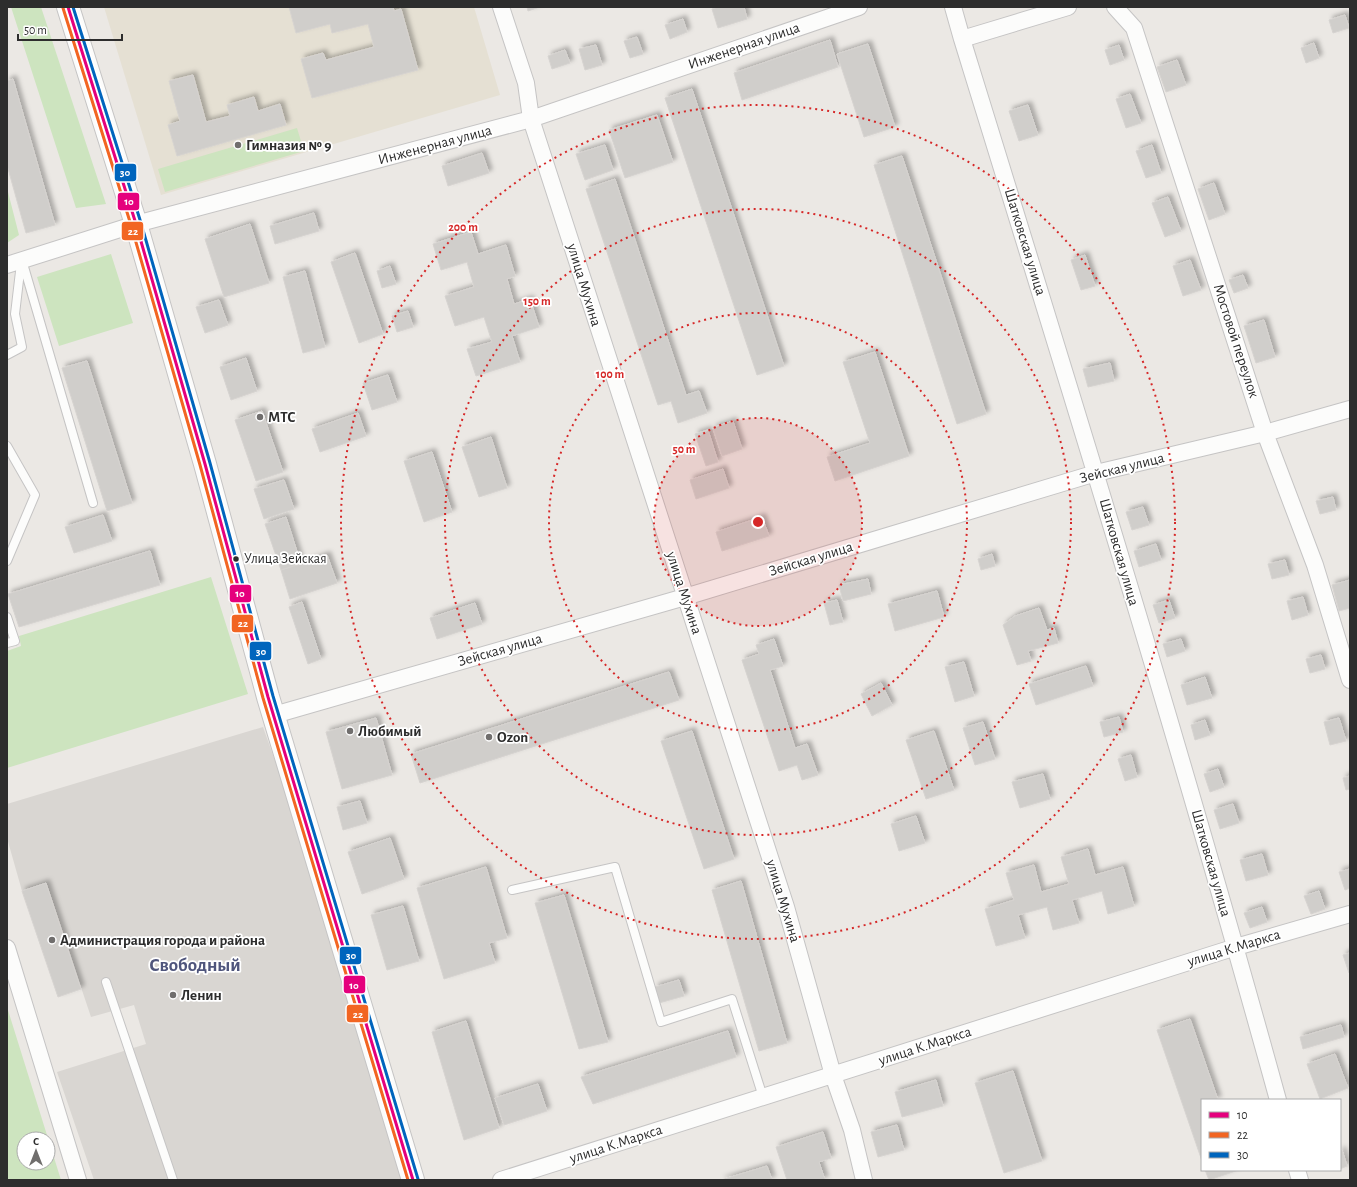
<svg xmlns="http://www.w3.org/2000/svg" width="1357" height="1187" viewBox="0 0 1357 1187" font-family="'Alegreya Sans',sans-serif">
  <defs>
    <filter id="shadow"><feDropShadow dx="3.5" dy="-3.5" stdDeviation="2" flood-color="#0004"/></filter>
  </defs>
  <rect width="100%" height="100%" fill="#ebe8e4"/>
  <!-- education -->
  <path fill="#e5e0d3" d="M104 7H474L500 95 161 195Z"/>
  <!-- green -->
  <path fill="#cde4bf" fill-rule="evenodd" d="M11 7H41L106 204 76 208Z
    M297 128 304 151 165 192 158 169Z
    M7 188 19 235 7 243Z
    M111 254 133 323 59 346 37 277Z
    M211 577 248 694 7 768V651L21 646 19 636Z
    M7 1007 61 1180H7ZM24 1139H48V1163H24Z"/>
  <!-- plaza -->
  <path fill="#d9d6d2" d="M263 727 294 814 375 1072 401 1180H94L57 1072 146 1044 134 1005 91 1017 46 883 22 891 7 838V804Z"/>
  <!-- building -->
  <path fill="#d0cecb" stroke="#d6d3d0" filter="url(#shadow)" d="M289 7H393L394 11 401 9 418 70 312 98 301 59 323 53 326 60 374 47 368 24 332 33 330 24 296 33Z
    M527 7H540L528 11Z
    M718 7H744L747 19 718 28 712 9Z
    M1345 15 1349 28 1333 33 1329 20Z
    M683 19 687 32 670 39 665 25Z
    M637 37 643 54 630 58 624 41Z
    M830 40 838 67 742 100 734 73Z
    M1314 43 1319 58 1306 63 1301 48Z
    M868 44 895 127 864 137 837 54Z
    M596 45 602 65 585 70 579 49Z
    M1119 45 1124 60 1110 65 1105 50Z
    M565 50 570 63 552 69 548 56Z
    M1177 60 1186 85 1166 92 1157 67Z
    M193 75 206 122 230 116 227 105 254 97 258 111 280 104 286 125 177 156 168 125 180 121 169 81Z
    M13 79 55 225 26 233 7 165V81Z
    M692 89 784 366 757 375 665 98Z
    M1130 94 1141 123 1126 128 1116 99Z
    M1028 105 1038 135 1019 141 1009 111Z
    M657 115 673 162 625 178 609 130Z
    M605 145 613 170 585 180 576 154Z
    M1152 145 1161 173 1146 178 1136 151Z
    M482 153 489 173 448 186 442 166Z
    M902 156 986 414 957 424 874 165Z
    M615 179 686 395 699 391 707 413 678 423 671 401 658 405 586 189Z
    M1214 183 1225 214 1209 220 1198 189Z
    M1168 197 1181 231 1165 237 1152 203Z
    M314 213 319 231 275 244 270 226Z
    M250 224 269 283 224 297 205 239Z
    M471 232 478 254 506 245 515 276 507 279 514 304 530 299 539 327 512 336 520 362 476 376 467 349 492 342 484 317 455 326 445 296 474 287 467 262 441 270 433 244Z
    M355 253 383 334 359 343 331 262Z
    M1085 255 1095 286 1081 290 1071 260Z
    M1190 260 1201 290 1183 296 1173 266Z
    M390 266 396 284 382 288 377 271Z
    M305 271 325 347 303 353 283 277Z
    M1243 275 1248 288 1234 293 1229 280Z
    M219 300 228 325 205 333 196 307Z
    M408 311 413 327 397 332 392 316Z
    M1264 320 1275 357 1256 363 1244 326Z
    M875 352 909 456 835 481 827 457 870 443 843 362Z
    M246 358 257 391 231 400 220 367Z
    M87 361 132 503 107 511 62 368Z
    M1110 363 1114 381 1088 387 1083 369Z
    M388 375 397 402 372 410 363 383Z
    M262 411 283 472 256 481 235 420Z
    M358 413 366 436 320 452 312 429Z
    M733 421 742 449 722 456 713 428Z
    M708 430 718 462 706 466 695 434Z
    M491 437 507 488 479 497 462 447Z
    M432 452 452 512 424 522 404 461Z
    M723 469 729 488 696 499 690 480Z
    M284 480 294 509 264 519 254 489Z
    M1333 497 1336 510 1320 514 1316 501Z
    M1143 507 1149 525 1132 530 1126 512Z
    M103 515 112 541 74 553 65 527Z
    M286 517 301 564 281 570 265 524Z
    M762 517 769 536 722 551 716 532Z
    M1156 544 1161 560 1139 567 1134 551Z
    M150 551 160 585 19 627 8 594Z
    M992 554 995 566 981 570 978 559Z
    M327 555 337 583 290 599 281 570Z
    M1285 560 1289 575 1272 579 1268 564Z
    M868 579 871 594 843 601 839 585Z
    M1350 580V608L1339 611 1332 585Z
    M937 591 944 617 895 631 888 604Z
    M1303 597 1308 615 1292 620 1287 601Z
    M837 600 843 622 830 625 824 603Z
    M1169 600 1175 618 1159 623 1153 605Z
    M302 602 321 659 308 664 289 607Z
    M475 603 482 624 437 639 430 618Z
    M1039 608 1047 630 1054 628 1058 643 1028 651 1031 661 1017 665 1003 625 1015 616Z
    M774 639 783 666 770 670 795 748 807 744 818 775 802 780 797 765 779 771 742 660 759 654 756 645Z
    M1181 639 1185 651 1167 657 1163 644Z
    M1321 655 1325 669 1310 673 1306 659Z
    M964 662 974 696 955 702 945 667Z
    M1086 666 1093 686 1036 705 1029 684Z
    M669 672 679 700 420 783 411 754Z
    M1205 677 1212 698 1187 705 1181 685Z
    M881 683 892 705 872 716 861 694Z
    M1119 717 1123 732 1104 737 1100 722Z
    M376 718 392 775 342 789 326 732Z
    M1339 718 1346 741 1330 745 1324 722Z
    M1205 720 1210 735 1195 740 1191 725Z
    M983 722 995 759 975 765 963 728Z
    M692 731 734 859 704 869 661 741Z
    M934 731 954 790 926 799 906 740Z
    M1131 755 1137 777 1125 781 1118 759Z
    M1218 769 1224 787 1210 792 1204 774Z
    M1043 774 1050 799 1020 808 1012 782Z
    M1350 776V789L1346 790 1343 778Z
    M360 801 367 823 343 830 337 807Z
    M1233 804 1239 823 1220 829 1214 810Z
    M916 816 925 843 899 851 891 824Z
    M390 838 404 879 362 894 348 852Z
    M1088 849 1095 875 1123 867 1134 906 1108 914 1102 891 1072 900 1079 923 1053 930 1047 907 1018 915 1025 938 996 946 985 909 1014 900 1006 873 1034 865 1041 892 1069 884 1061 857Z
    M1262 854 1268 875 1246 881 1240 860Z
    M486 867 507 938 489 943 495 963 444 979 417 888Z
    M1350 869V888L1345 890 1339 872Z
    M741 881 787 1043 759 1051 712 890Z
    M46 883 81 989 58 997 22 891Z
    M1319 891 1325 909 1311 914 1304 896Z
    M564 895 608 1042 579 1049 535 903Z
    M403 906 419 961 387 970 371 915Z
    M1262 907 1267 922 1250 928 1244 913Z
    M1350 953V973H1349L1343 955Z
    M679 980 684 996 659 1003 655 987Z
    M1190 1019 1218 1100H1202V1161L1157 1030Z
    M466 1021 499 1128 464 1140 432 1032Z
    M1341 1025 1344 1037 1303 1049 1300 1037Z
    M728 1031 736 1057 593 1104 581 1077Z
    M1335 1054 1348 1088 1320 1099 1307 1064Z
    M1013 1071 1042 1161 1004 1173 975 1083Z
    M936 1080 943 1106 902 1117 895 1092Z
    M538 1084 547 1111 504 1125 495 1098Z
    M897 1125 904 1150 878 1157 871 1132Z
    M823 1132 831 1158 819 1162 825 1180H787L776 1147Z
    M1342 1150 1347 1166 1340 1169V1151Z
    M767 1166 772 1180H721Z
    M1205 1170H1239L1209 1180Z"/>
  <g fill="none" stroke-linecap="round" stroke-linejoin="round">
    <!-- lane casing -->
    <g stroke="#c5c4c4" stroke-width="10">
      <path id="lane" d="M22 260 93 503
        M7 355 22 347 15 314 21 263
        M7 446 35 495 7 561
        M7 617 15 641 7 643
        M512 890 615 867 661 1022 732 999 763 1097
        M106 982 173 1180"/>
    </g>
    <!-- street casing -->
    <g stroke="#c5c4c4" stroke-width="18">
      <path id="street" d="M501 7 526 83 531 119 786 907 833 1075 852 1130 864 1180
        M953 7 962 39C1071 392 1180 744 1278 1100
        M1115 7 1134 28 1265 433 1315 565 1350 680
        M962 39 1068 7
        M7 265 136 224 531 119 859 7
        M274 715 685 597 1096 473 1265 433 1350 409
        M7 948 78 1180
        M1297 1170 1300 1180
        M501 1180 1236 947 1350 914"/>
    </g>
    <!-- secondary casing -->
    <g stroke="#c5c4c4" stroke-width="24">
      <path id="secondary" d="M68 7 136 224 205 464 268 697 413 1180"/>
    </g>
    <!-- lane -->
    <use href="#lane" stroke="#fcfcfb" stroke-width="8"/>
    <!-- street -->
    <use href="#street" stroke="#fcfcfb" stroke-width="16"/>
    <!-- secondary -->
    <use href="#secondary" stroke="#fcfcfb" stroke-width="22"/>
    <!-- bus-1 casing -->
    <g stroke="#fff" stroke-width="6">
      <path id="bus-1" d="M68 7 136 224 205 464 268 697 413 1180"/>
    </g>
    <!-- bus-2 casing -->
    <g stroke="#fff" stroke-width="6">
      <path id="bus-2" d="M63 8 131 225 200 465 263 698 408 1180"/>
    </g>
    <!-- bus-3 casing -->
    <g stroke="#fff" stroke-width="6">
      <path id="bus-3" d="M73 7 141 223 210 463 273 696 418 1179"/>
    </g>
    <!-- bus-1 -->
    <use href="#bus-1" stroke="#e5007d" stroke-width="3"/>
    <!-- bus-2 -->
    <use href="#bus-2" stroke="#f26522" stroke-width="3"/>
    <!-- bus-3 -->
    <use href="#bus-3" stroke="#0065bd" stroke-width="3"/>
  </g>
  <!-- distance rings -->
  <circle cx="758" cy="522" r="104" fill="#d62828" fill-opacity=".12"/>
  <g fill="none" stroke="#d62828" stroke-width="2" stroke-dasharray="2 4">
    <circle cx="758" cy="522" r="104"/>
    <circle cx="758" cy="522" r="209"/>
    <circle cx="758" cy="522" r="313"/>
    <circle cx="758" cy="522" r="417"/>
  </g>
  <!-- markers -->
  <g fill="#706e6d" stroke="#fff" stroke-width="1.5">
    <circle cx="238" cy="145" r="4"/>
    <circle cx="260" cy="417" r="4"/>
    <circle cx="350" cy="731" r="4"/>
    <circle cx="489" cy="737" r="4"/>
    <circle cx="52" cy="940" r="4"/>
    <circle cx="173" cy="995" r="4"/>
  </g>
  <circle fill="#2d2d2d" stroke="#fff" stroke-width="1.5" cx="236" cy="559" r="3.5"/>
  <g text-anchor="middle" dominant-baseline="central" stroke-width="3.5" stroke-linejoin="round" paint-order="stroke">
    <!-- bus labels -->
    <g font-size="14" fill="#2d2d2d" stroke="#fff" text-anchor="start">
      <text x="244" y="559">Улица Зейская</text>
    </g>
    <!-- street labels -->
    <g font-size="15" fill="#2d2d2d" stroke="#fff">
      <text transform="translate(744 46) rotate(-19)">Инженерная улица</text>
      <text transform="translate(435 145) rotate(-15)">Инженерная улица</text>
      <text transform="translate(1025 242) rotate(73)">Шатковская улица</text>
      <text transform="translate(584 285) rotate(73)">улица Мухина</text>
      <text transform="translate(1236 341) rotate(72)">Мостовой переулок</text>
      <text transform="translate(1122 468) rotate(-14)">Зейская улица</text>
      <text transform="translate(1119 552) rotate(74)">Шатковская улица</text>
      <text transform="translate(811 559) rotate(-17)">Зейская улица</text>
      <text transform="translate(684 593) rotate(72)">улица Мухина</text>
      <text transform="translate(500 650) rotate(-16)">Зейская улица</text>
      <text transform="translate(1211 863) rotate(74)">Шатковская улица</text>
      <text transform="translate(783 901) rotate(73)">улица Мухина</text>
      <text transform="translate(1234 948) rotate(-17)">улица К.Маркса</text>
      <text transform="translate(925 1046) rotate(-18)">улица К.Маркса</text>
      <text transform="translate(616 1144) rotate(-18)">улица К.Маркса</text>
    </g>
    <!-- poi labels -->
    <g font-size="15" font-weight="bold" fill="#2d2d2d" stroke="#fff" text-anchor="start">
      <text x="246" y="145">Гимназия № 9</text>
      <text x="268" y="417">МТС</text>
      <text x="358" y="731">Любимый</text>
      <text x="497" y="737">Ozon</text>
      <text x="60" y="940">Администрация города и района</text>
      <text x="181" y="995">Ленин</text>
    </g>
    <!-- district labels -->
    <g font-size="19" font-weight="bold" fill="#4f557c" stroke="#fff">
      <text x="195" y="965">Свободный</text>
    </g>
  </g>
  <circle cx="758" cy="522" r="6" fill="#d62828" stroke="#fff" stroke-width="2"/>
  <g font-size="12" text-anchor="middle" font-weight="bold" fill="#d62828" stroke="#fff" stroke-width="3.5" stroke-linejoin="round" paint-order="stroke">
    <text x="463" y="231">200 m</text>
    <text x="537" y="305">150 m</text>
    <text x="610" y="378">100 m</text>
    <text x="684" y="453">50 m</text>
  </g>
  <g stroke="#fff" stroke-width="1.5">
    <rect x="114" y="163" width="23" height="19" rx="4" fill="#0065bd"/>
    <rect x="117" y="192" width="23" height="19" rx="4" fill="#e5007d"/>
    <rect x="121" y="221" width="23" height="20" rx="4" fill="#f26522"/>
    <rect x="229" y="584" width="23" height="19" rx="4" fill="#e5007d"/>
    <rect x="231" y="614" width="23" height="19" rx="4" fill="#f26522"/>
    <rect x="249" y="641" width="23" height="20" rx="4" fill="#0065bd"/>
    <rect x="339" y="946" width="23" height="19" rx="4" fill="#0065bd"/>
    <rect x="343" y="975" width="23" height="19" rx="4" fill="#e5007d"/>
    <rect x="346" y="1004" width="23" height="19" rx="4" fill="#f26522"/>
  </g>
  <g font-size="11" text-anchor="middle" font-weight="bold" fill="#fff">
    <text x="125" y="176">30</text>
    <text x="129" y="205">10</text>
    <text x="133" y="235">22</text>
    <text x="240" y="597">10</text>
    <text x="243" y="627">22</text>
    <text x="261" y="655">30</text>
    <text x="351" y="959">30</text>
    <text x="354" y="989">10</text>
    <text x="358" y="1018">22</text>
  </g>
  <!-- border -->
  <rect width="1357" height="1187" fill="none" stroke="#2d2d2d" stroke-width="16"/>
  <!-- legend -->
  <rect x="1201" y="1099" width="140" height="72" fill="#ffffff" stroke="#ababab"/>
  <rect x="1209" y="1112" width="20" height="6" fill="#e5007d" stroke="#ababab"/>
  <text x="1237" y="1119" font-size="12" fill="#2d2d2d">10</text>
  <rect x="1209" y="1132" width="20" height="6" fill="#f26522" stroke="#ababab"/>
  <text x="1237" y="1139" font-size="12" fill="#2d2d2d">22</text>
  <rect x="1209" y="1152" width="20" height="6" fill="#0065bd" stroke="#ababab"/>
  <text x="1237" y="1159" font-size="12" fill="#2d2d2d">30</text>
  <!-- north arrow -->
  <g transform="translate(36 1151)"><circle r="19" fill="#ffffff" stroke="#ababab"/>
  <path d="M0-3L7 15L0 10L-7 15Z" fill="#706e6d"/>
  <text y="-6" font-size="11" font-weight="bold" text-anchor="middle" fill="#2d2d2d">С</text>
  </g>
  <!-- scale -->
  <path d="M18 34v6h104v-6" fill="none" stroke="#2d2d2d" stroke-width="2"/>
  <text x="24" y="34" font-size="12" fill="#2d2d2d" stroke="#ffffff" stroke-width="3" paint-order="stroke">50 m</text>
</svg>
